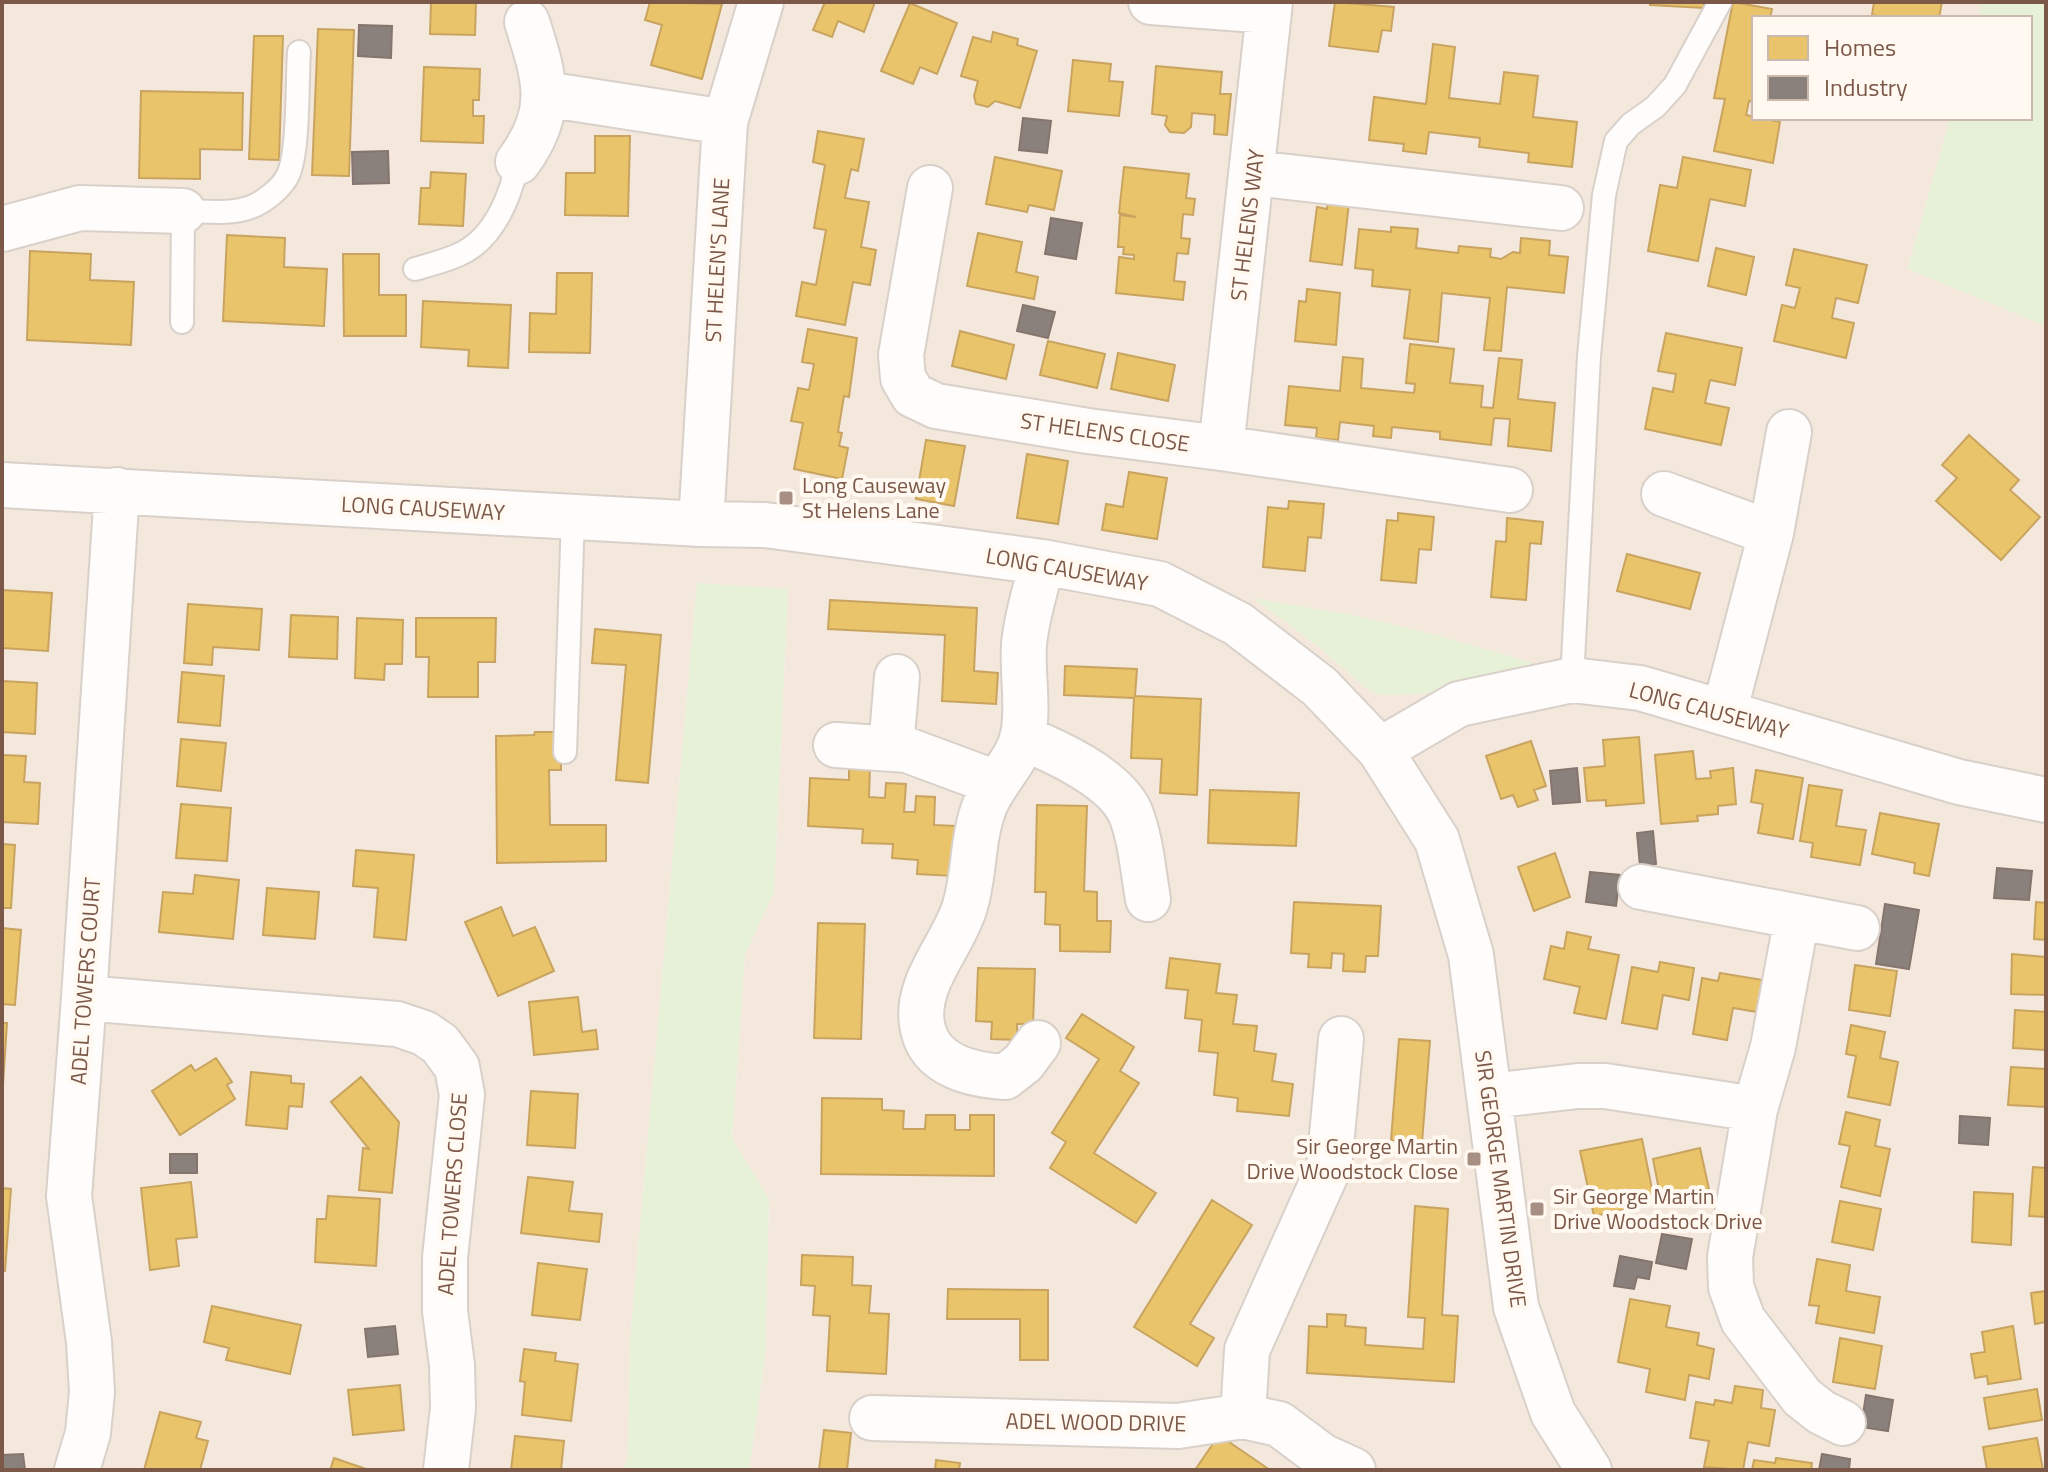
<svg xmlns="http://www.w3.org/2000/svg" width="2048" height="1472" viewBox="0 0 2048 1472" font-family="'Titillium Web',sans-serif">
  <rect width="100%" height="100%" fill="#f9f4ee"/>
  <!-- residential -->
  <path fill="#f4e8dc" d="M2 2H1982L1978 18H1754V118H1950L1908 269 2046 326V1470H749L765 1356 769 1200 732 1139 745 955 774 892 788 589 697 583 630 1340 628 1458 623 1470H2Z"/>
  <!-- green -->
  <path fill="#e7f1d7" d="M1982 2H2046V326L1908 269 1950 118H2030V18H1978Z
    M697 583 788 589 774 892 745 955 732 1139 769 1199 765 1356 749 1470H623L628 1458 630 1340Z
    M1253 598 1353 615 1429 633 1534 663 1424 694 1380 695 1366 688 1315 644Z"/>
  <!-- homes -->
  <path fill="#e9c46a" stroke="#c8a460" stroke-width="2" d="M431 2H476L475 35 430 34Z
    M650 2 722 4 702 79 651 65 662 25 645 20Z
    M825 2H875L864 32 838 21 832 37 813 30Z
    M1335 2 1394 7 1391 31 1382 30 1378 52 1329 46Z
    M1650 2H1704V8L1650 5Z
    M1733 2 1772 9 1770 18H1754V102L1749 101 1746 115 1780 122 1773 163 1714 151 1725 99 1714 98Z
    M1874 2H1942L1939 18H1889L1872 15Z
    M910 3 957 23 937 74 920 67 913 84 881 71Z
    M318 29 354 30 349 176 312 175Z
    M993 32 1018 39 1017 45 1037 51 1020 108 995 101 988 107 976 104 974 96 978 81 961 76 973 37 991 42Z
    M254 36H283L279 160 249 159Z
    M1433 44 1455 47 1449 98 1500 104 1504 72 1538 76 1533 117 1577 122 1572 167 1528 162 1529 153 1479 147 1480 138 1429 132 1426 154 1403 151 1404 144 1369 140 1374 97 1426 104Z
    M1073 60 1111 64 1109 81 1123 82 1119 116 1068 111Z
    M1156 66 1222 72 1220 94H1231L1227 135 1214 134 1215 115 1192 113 1191 127 1184 133 1170 132 1165 125 1167 116 1152 114Z
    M424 67 480 69 479 100H473V116H484L483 143 421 141Z
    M141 91 243 93 242 150 200 149V179L139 178Z
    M818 131 864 139 858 171 851 169 845 198 869 202 861 247 876 250 870 285 853 282 845 325 796 316 802 282 816 285 826 230 814 228 825 165 813 162Z
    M595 136H630L628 216 565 215 566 173H595Z
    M995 157 1062 171 1054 210 1029 205 1027 212 986 204Z
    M1683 157 1751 170 1745 206 1710 199 1698 261 1648 251 1660 185 1677 188Z
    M1124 167 1189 174 1186 198 1195 199 1193 215 1183 214 1181 238 1190 239 1188 254 1177 253 1174 281 1185 282 1183 300 1116 293 1119 257 1134 259V255L1123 254 1124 247H1118L1120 215 1136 217 1119 213Z
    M431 172 466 174 463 226 419 224 421 188H430Z
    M1328 201 1349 203 1342 265 1310 261 1317 207 1327 209Z
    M1391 227 1418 229 1416 248 1458 253 1459 246 1491 249 1490 257 1501 259 1513 252 1520 253 1521 238 1550 241 1549 255 1568 257 1564 293 1507 287 1501 351 1484 350 1490 298 1442 293 1438 342 1404 338 1410 290 1372 286 1373 270 1355 268 1359 229 1391 232Z
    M978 233 1022 242 1016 272 1038 277 1034 299 967 286Z
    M227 235 285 238 284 267 327 269 324 326 223 321Z
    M1716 248 1754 257 1746 295 1708 286Z
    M1794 249 1867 265 1858 303 1836 298 1832 318 1854 323 1846 358 1774 341 1782 305 1795 308 1800 288 1786 285Z
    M30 251 91 254 90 280 134 282 131 345 27 340Z
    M343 254H379V295H406V336H344Z
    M557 273H592L590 353 529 352 530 313 556 314Z
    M1307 289 1340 293 1336 345 1295 341 1299 301 1306 302Z
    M423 301 511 305 508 368 468 366 469 350 421 347Z
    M808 329 857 338 849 397 844 396 838 432 842 433 839 446 848 448 842 479 794 469 803 423 791 421 798 388 809 390 814 364 802 362Z
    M960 331 1014 345 1006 379 952 366Z
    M1666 333 1742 348 1735 385 1710 380 1705 403 1729 408 1721 445 1645 429 1653 388 1673 392 1676 374 1658 371Z
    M1048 341 1105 354 1097 388 1040 375Z
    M1410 344 1454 349 1450 383 1483 386 1481 407 1493 408 1499 358 1522 360 1518 399 1555 403 1551 451 1508 446 1510 419 1494 418 1491 445 1440 439V432L1392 427 1391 438 1373 436 1374 426 1340 422 1338 440 1316 438 1317 428 1285 425 1289 386 1340 391 1343 357 1363 359 1361 388 1414 393 1415 384 1406 383Z
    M1118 353 1175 365 1168 401 1111 389Z
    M1969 435 2019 480 2010 490 2040 517 2001 560 1936 501 1957 478 1942 465Z
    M926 440 965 446 954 506 916 499Z
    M1027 454 1068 461 1058 524 1017 518Z
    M1129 472 1167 478 1157 539 1102 530 1106 504 1123 507Z
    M1289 501 1324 504 1321 538 1308 537 1305 571 1263 567 1268 507 1288 509Z
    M1398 513 1434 517 1431 550 1419 549 1416 583 1381 580 1387 520 1398 521Z
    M1507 518 1543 522 1541 544 1530 543 1526 600 1491 597 1496 541 1506 542Z
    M1627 554 1700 573 1690 609 1617 591Z
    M2 590 52 593 48 651 2 648Z
    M830 600 977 608 974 671 998 673 996 704 942 701 945 635 828 629Z
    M188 604 262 609 259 650 213 647 212 665 184 663Z
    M291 615 338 617 337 659 289 657Z
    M357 618 403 620 402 664H385L384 680 355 678Z
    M416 618H496L495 662H478V697H428L429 657H416Z
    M595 629 661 635 648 783 616 780 626 665 592 663Z
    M1065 666 1137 669 1135 696 1201 699 1197 795 1160 793 1162 759 1131 758 1134 698 1064 695Z
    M182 672 224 676 220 726 178 722Z
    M2 681 37 683 35 734 2 732Z
    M535 732H561V770H549L550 825H606V861L497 863 496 736 534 735Z
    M1639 737 1644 803 1606 806V800L1587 801 1584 768 1605 766 1603 740Z
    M181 739 226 743 221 791 177 786Z
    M1531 741 1546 786 1534 790 1538 800 1518 807 1513 795 1501 799 1486 756Z
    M1693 751 1696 779 1711 778 1710 771 1733 768 1736 804 1718 806V814L1697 816 1698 821 1661 824 1655 755Z
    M2 755 26 756 24 782 40 783 38 824 2 822Z
    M849 764 870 765 869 797 885 798 886 783 906 784 904 812H915L916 796 935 797 934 825 957 826 954 876 917 874 918 860 892 858 893 844 862 843 863 829 808 826 810 778 849 780Z
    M1756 770 1803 778 1793 839 1758 833 1763 804 1751 802Z
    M1809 785 1842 790 1836 826 1866 830 1860 865 1811 857 1813 843 1800 841Z
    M1210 790 1299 793 1296 846 1208 843Z
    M181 804 231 808 227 861 176 858Z
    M1037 805 1087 806 1084 891 1097 892V921H1111L1110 952 1060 951V925L1045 924 1046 892H1035Z
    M1880 813 1939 824 1929 876 1914 873 1915 863 1872 854Z
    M2 844 15 845 11 908H2Z
    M356 850 414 855 406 940 374 937 378 888 353 886Z
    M1555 853 1570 897 1534 911 1518 867Z
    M195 875 239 880 233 939 159 932 163 892 193 894Z
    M267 888 319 892 315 939 263 935Z
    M1294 902 1381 906 1378 956H1366L1365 972 1343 971 1344 954 1332 953 1331 968 1308 967 1309 954 1291 953Z
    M2036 902 2046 903V940L2034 939Z
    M501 907 513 936 535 927 554 971 498 996 465 922Z
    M818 923 865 924 861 1039 814 1038Z
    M2 928 21 930 15 1005 2 1004Z
    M1567 932 1591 937 1588 949 1619 955 1606 1019 1574 1013 1580 987 1544 979 1551 946 1564 949Z
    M2012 954 2046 957V995L2011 994Z
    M1170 958 1220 964 1216 993 1237 995 1233 1024 1257 1026 1254 1051 1276 1054 1272 1081 1293 1084 1289 1116 1237 1111 1238 1098 1214 1095 1218 1053 1199 1051 1202 1020 1185 1018 1188 990 1166 988Z
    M1660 962 1694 968 1689 1000 1663 995 1657 1029 1622 1023 1632 967 1658 972Z
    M1855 965 1897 971 1890 1016 1849 1010Z
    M978 968 1035 969 1033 1024H1017V1040L991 1039 992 1022 976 1021Z
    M1720 973 1769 981 1763 1013 1733 1008 1727 1040 1693 1034 1702 978 1718 981Z
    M578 997 582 1032 596 1030 598 1049 534 1055 529 1002Z
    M2015 1010 2046 1012V1050L2013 1048Z
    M1082 1014 1134 1047 1120 1071 1139 1083 1094 1153 1156 1193 1136 1223 1050 1168 1066 1142 1052 1133 1099 1059 1066 1038Z
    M2 1023H7L3 1085H2Z
    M1851 1025 1885 1032 1880 1058 1898 1062 1890 1105 1848 1097 1856 1056 1846 1054Z
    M1399 1039 1430 1041 1422 1143 1391 1140Z
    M216 1058 232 1082 227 1085 235 1099 180 1135 152 1091 191 1065 195 1071Z
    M2011 1067 2046 1069V1107L2008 1105Z
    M251 1072 291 1076V1083L304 1084 302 1107 289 1106 287 1129 246 1125Z
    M361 1077 399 1122 392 1193 359 1190 363 1148 369 1149 331 1102Z
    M531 1091 578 1094 575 1148 527 1145Z
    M822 1098 882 1099V1110L904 1111 903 1129H925L926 1115H955V1130H970V1115H994V1176L821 1174Z
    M1846 1112 1880 1120 1875 1146 1890 1149 1880 1196 1841 1187 1850 1146 1839 1144Z
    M1642 1139 1653 1194 1639 1197 1641 1206 1594 1216 1580 1151Z
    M1700 1148 1709 1189 1661 1200 1653 1159Z
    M2033 1167 2046 1168V1217L2029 1216Z
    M528 1177 573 1182 569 1211 602 1214 599 1242 521 1233Z
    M191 1182 197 1237 176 1239 179 1266 150 1270 141 1188Z
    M2 1188 11 1189 5 1271H2Z
    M1974 1192 2013 1194 2011 1245 1972 1242Z
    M328 1196 380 1199 376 1266 315 1262 317 1219H326Z
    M1212 1200 1252 1225 1190 1324 1214 1338 1197 1366 1134 1327Z
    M1840 1201 1881 1209 1873 1250 1832 1242Z
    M1415 1206 1448 1209 1442 1315 1458 1316 1454 1382 1307 1373 1309 1326 1327 1327V1314L1346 1315 1345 1326 1366 1328 1365 1345 1423 1349 1425 1318 1408 1317Z
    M802 1255 853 1257 852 1285 871 1286 869 1313 889 1314 886 1374 827 1371 830 1316 813 1315 815 1286 801 1285Z
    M1817 1259 1850 1265 1846 1291 1880 1297 1874 1333 1816 1323 1819 1306 1809 1305Z
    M538 1263 587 1269 580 1320 532 1315Z
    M948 1289 1048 1290V1360H1020V1319H947Z
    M2046 1291V1322L2035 1324 2031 1293Z
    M1630 1299 1670 1306 1666 1327 1699 1333 1697 1345 1714 1349 1709 1379 1689 1375 1685 1400 1646 1392 1650 1369 1618 1362Z
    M212 1306 301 1325 290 1374 226 1360 229 1348 204 1342Z
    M2013 1326 2021 1379 1988 1384 1987 1376 1975 1378 1971 1354 1985 1352 1982 1332Z
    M1840 1338 1882 1346 1875 1389 1833 1382Z
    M524 1349 556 1353 555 1361 578 1364 571 1421 522 1415 525 1382 520 1381Z
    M400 1385 404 1430 353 1435 348 1390Z
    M1735 1386 1763 1390 1761 1408 1775 1410 1769 1446 1748 1442 1743 1470 1704 1467 1709 1441 1690 1438 1696 1402 1714 1405 1715 1400 1732 1403Z
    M2037 1389 2042 1420 1989 1429 1984 1398Z
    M160 1412 201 1422 196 1438 208 1441 200 1470H144Z
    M824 1430 851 1433 847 1470H819Z
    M1219 1435 1270 1470H1195Z
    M515 1436 564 1441 561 1470H511Z
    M2037 1438 2043 1470H1987L1983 1447Z
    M334 1458 369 1470H330Z
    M1776 1458 1812 1463 1811 1470H1752L1754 1460 1775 1463Z
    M936 1460 960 1463 959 1470H935Z"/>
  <!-- industry -->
  <path fill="#8a817c" stroke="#86756d" stroke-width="2" d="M359 25 392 26 391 58 358 56Z
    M1023 118 1051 121 1047 153 1019 150Z
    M388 151 389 183 353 184 352 152Z
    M1051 218 1082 223 1076 259 1045 254Z
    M1023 305 1055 312 1048 338 1017 331Z
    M1577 768 1580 802 1553 804 1550 771Z
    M1653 831 1656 864 1640 866 1637 833Z
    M1997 868 2032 871 2029 900 1994 898Z
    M1590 872 1620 875 1616 906 1586 902Z
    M1885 904 1919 910 1909 969 1876 964Z
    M1960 1116 1990 1118 1988 1145 1959 1143Z
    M170 1154H197V1173H170Z
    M1662 1234 1692 1239 1686 1269 1656 1263Z
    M1620 1256 1652 1262 1649 1279 1637 1277 1634 1289 1614 1286Z
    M395 1326 398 1354 368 1357 365 1329Z
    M1866 1395 1893 1400 1888 1431 1861 1427Z
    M23 1454 25 1470H2V1455Z
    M1822 1454 1850 1459 1849 1470H1819Z"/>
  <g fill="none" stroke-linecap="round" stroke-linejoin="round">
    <!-- service casing -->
    <g stroke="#d9d0ca" stroke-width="26">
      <path id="service" d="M415 269C429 265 445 261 458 255 494 240 510 197 518 162
        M182 322 183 211C205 211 230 215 251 207 264 202 282 188 288 175 299 152 297 81 299 52
        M1572 680 1589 356 1604 195 1616 141 1631 124 1655 107 1675 85 1720 2
        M565 752 573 516"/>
    </g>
    <!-- minor casing -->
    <g stroke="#d9d0ca" stroke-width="48">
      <path id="minor" d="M1151 2 1269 11
        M545 94 725 122
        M518 162C556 111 545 79 527 22
        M1253 173 1561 208
        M930 188 901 355 903 378 913 395 936 406 1088 431 1221 448 1510 490
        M2 229 80 208 183 211
        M1221 448 1270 2
        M2 485 701 524 765 525 1042 562 1160 584 1238 624 1320 687 1380 750 1437 840 1471 955 1516 1307 1553 1413 1589 1470
        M1664 494 1771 533
        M701 524 725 122 761 2
        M1724 713 1771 533 1789 432
        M1022 738C1056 751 1114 778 1130 812 1141 839 1143 871 1148 899
        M836 745 907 750 996 783
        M891 748 897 677
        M1380 750 1459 704 1572 680 1640 688 1959 782 2046 800
        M1641 887 1857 928
        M1797 917 1773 1047 1755 1109 1730 1257 1731 1287 1743 1320 1802 1397 1821 1412 1843 1423
        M84 998 397 1024 424 1033 440 1044 457 1067 462 1095 445 1258V1311L452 1365 453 1408 446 1470
        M1038 1043 1023 1063 1005 1077C972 1075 931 1066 923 1029 912 985 954 945 965 906 975 873 972 837 985 805 995 780 1017 762 1023 736 1029 706 1022 675 1024 645 1026 618 1036 589 1042 562
        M1490 1096 1578 1086H1605L1755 1109
        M1243 1416 1247 1350 1329 1167 1341 1039
        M872 1418 1178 1426 1243 1416 1279 1424 1322 1456 1353 1470
        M77 1470 88 1433 92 1392 89 1342 69 1196 84 998 117 490"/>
    </g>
    <!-- service -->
    <use href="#service" stroke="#fefdfc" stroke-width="22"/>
    <!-- minor -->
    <use href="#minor" stroke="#fefdfc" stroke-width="44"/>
  </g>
  <!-- markers -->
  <g fill="#a88f83" stroke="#fff9f1" stroke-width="3">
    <rect x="778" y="490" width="16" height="16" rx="4"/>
    <rect x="1466" y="1151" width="16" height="16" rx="4"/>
    <rect x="1529" y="1201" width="16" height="16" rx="4"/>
  </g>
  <g text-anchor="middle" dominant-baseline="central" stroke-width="8" stroke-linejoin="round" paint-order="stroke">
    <!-- street labels -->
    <g font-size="22" fill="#7c5849" stroke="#fff9f1">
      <text transform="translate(1247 225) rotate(-83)">ST HELENS WAY</text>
      <text transform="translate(717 260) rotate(-87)">ST HELEN'S LANE</text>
      <text transform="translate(1105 432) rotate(8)">ST HELENS CLOSE</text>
      <text transform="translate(423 508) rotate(3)">LONG CAUSEWAY</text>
      <text transform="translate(1067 569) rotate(10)">LONG CAUSEWAY</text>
      <text transform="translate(1709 710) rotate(15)">LONG CAUSEWAY</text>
      <text transform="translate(85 981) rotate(-86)">ADEL TOWERS COURT</text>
      <text transform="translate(1501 1179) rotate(82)">SIR GEORGE MARTIN DRIVE</text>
      <text transform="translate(452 1194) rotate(-86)">ADEL TOWERS CLOSE</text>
      <text transform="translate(1096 1422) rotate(1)">ADEL WOOD DRIVE</text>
    </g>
    <!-- poi labels -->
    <g font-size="22" fill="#7c5849" stroke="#fff9f1" text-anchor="start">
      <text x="802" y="485">Long Causeway<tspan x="802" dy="25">St Helens Lane</tspan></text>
      <text x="1458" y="1146" text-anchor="end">Sir George Martin<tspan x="1458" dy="25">Drive Woodstock Close</tspan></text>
      <text x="1553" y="1196">Sir George Martin<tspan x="1553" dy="25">Drive Woodstock Drive</tspan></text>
    </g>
  </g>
  <!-- border -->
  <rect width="2048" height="1472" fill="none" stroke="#7c5849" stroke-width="8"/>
  <!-- legend -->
  <rect x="1752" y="16" width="280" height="104" fill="#fff9f1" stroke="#cbb9ae" stroke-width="2"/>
  <rect x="1768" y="36" width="40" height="24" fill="#e9c46a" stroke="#cbb9ae" stroke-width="2"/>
  <text x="1824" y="56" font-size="24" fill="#7c5849">Homes</text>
  <rect x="1768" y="76" width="40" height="24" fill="#8a817c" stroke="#cbb9ae" stroke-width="2"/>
  <text x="1824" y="96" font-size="24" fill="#7c5849">Industry</text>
</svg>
